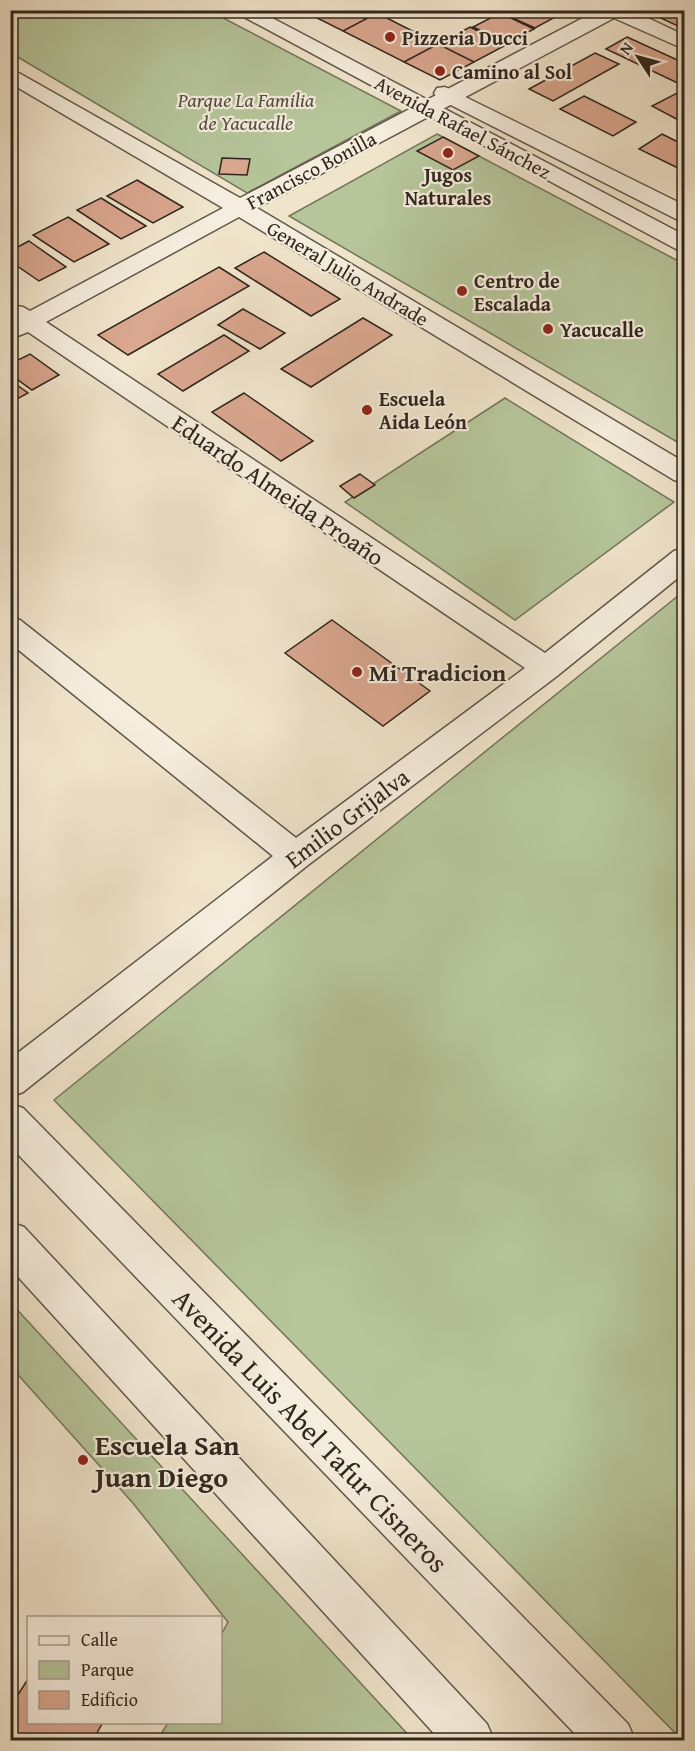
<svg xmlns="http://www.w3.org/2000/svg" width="695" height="1751" viewBox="0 0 695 1751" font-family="'Gentium Book Plus',serif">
  <rect width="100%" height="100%" fill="#f0e4cb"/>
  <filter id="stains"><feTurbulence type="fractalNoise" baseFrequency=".00333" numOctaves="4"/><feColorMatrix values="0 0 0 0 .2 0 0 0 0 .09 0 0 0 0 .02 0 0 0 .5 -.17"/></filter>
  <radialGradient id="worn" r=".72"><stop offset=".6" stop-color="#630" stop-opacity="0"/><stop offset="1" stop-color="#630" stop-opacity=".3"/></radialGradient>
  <!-- green -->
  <path fill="#b6c59a" stroke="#73765c" stroke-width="1.5" d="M11 11H210L401 111 247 193 11 53Z
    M437 134 684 264V446L289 216Z
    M505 398 674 502 515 620 345 502Z
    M684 591V1740H682L54 1100Z
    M11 1303 413 1740H157L168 1723 220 1722 221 1635 228 1622 132 1502 11 1367Z"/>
  <!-- building -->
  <path fill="#daa78f" stroke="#30261e" stroke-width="1.5" d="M328 10H348L366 19 343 31 315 17Z
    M506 10H568L535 28 502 13Z
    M654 10H684V24L680 27 650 13Z
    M377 13 438 44 404 62 343 31Z
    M500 13 534 29 507 43 473 27Z
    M470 27 506 45 474 62 438 44Z
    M627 37 684 63V86L606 49Z
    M438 44 474 62 440 80 404 62Z
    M595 53 619 64 553 101 529 89Z
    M681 91 684 93V123L652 106Z
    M584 96 636 122 613 136 560 109Z
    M662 134 684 145V171L639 149Z
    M443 137 479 156 453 170 417 151Z
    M222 158 250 159 247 175 219 174Z
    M137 180 183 207 153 223 107 196Z
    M101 198 146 226 121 239 77 210Z
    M68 217 109 244 74 262 33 235Z
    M29 241 66 267 39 281 10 261V251Z
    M264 252 340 299 311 316 235 268Z
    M219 267 249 286 128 355 98 335Z
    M243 309 285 333 260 349 218 325Z
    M363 318 392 335 311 387 281 369Z
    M224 335 249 351 183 391 158 374Z
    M30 354 59 375 32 390 10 374V364Z
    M10 380 28 393 10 403Z
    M244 393 313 441 281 461 212 412Z
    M360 474 375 485 354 498 340 486Z
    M332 620 430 691 383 726 285 653Z
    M28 1679V1722H103L93 1740H10V1707Z"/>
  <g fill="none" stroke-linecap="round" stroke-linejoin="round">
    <!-- minor casing -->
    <g stroke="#605649" stroke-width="3">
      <path id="minor" d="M598 10H631L684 35V49L614 18 257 208 684 462V483L674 480 239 217 46 322 545 653 674 551 684 548V573L557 676 308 865 23 1092 10 1097V1059L273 856 10 643V617L20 620 296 838 525 668 28 332 10 339V305L23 307 30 311 223 208 10 83V68L240 198Z"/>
    </g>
    <!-- tertiary casing -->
    <g stroke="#605649" stroke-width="3">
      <path id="tertiary" d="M231 10H257L684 235V251L676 249Z
        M445 87 684 205V221L676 219 437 98 434 93 437 88Z
        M10 1104 23 1108 628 1724 635 1740H581L10 1146Z
        M10 1222 24 1227 487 1724 494 1740H440L10 1268Z"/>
    </g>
    <!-- minor -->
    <use href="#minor" fill="#f5eddd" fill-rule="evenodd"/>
    <!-- tertiary -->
    <use href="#tertiary" fill="#f5eddd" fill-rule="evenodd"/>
  </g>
  <!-- markers -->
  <g fill="#8f2418" stroke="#f5eddd" stroke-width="2">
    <circle cx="390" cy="37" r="6"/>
    <circle cx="440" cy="71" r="6"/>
    <circle cx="448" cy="153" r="6"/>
    <circle cx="462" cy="291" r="6"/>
    <circle cx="548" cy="329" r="6"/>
    <circle cx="367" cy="410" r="6"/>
    <circle cx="357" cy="672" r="6"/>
    <circle cx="83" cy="1460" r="6"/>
  </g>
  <g text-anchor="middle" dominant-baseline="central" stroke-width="4.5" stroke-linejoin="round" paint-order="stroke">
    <!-- far-poi labels -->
    <g font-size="20" font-weight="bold" fill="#30261e" stroke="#f5eddd" text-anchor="start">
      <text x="402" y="37">Pizzeria Ducci</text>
      <text x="452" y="71">Camino al Sol</text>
      <text x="448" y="174" text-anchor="middle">Jugos<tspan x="448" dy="23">Naturales</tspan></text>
      <text x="474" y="280">Centro de<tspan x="474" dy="23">Escalada</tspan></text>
      <text x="560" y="329">Yacucalle</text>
      <text x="379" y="398">Escuela<tspan x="379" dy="23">Aida León</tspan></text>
    </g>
    <!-- far-park labels -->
    <g font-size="20" font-style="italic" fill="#524e3d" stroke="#f5eddd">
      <text x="246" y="99">Parque La Familia<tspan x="246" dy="23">de Yacucalle</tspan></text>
    </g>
    <!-- far-street labels -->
    <g font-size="20" fill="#30261e" stroke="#f5eddd">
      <text transform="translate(463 127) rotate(28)">Avenida Rafael Sánchez</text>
      <text transform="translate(311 170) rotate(-28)">Francisco Bonilla</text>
      <text transform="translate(348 273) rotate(31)">General Julio Andrade</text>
    </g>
    <!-- street labels -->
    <g font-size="24" fill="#30261e" stroke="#f5eddd">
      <text transform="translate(278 490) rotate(34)">Eduardo Almeida Proaño</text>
      <text transform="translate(347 818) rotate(-37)">Emilio Grijalva</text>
    </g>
    <!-- poi labels -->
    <g font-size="24" font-weight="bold" fill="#30261e" stroke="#f5eddd" text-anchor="start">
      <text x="369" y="672">Mi Tradicion</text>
    </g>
    <!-- near-street labels -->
    <g font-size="28" fill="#30261e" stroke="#f5eddd">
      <text transform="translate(311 1430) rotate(46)">Avenida Luis Abel Tafur Cisneros</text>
    </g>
    <!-- near-poi labels -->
    <g font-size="28" font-weight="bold" fill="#30261e" stroke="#f5eddd" text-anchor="start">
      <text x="95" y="1444">Escuela San<tspan x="95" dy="32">Juan Diego</tspan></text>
    </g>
  </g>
  <!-- margin -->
  <rect width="695" height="1751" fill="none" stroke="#f0e4cb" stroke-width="36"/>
  <rect x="12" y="12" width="671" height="1727" fill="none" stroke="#30261e" stroke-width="3"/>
  <rect x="18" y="18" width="659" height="1715" fill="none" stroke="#30261e" stroke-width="1.5"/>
  <!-- legend -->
  <rect x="27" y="1616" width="195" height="108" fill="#f5eddd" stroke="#a69d91" stroke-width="1.5"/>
  <rect x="39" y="1636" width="30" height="9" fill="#f5eddd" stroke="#a69d91" stroke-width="1.5"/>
  <text x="81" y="1646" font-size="18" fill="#30261e">Calle</text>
  <rect x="39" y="1661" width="30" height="18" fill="#b6c59a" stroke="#a69d91" stroke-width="1.5"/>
  <text x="81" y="1676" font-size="18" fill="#30261e">Parque</text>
  <rect x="39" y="1691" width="30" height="18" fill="#daa78f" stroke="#a69d91" stroke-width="1.5"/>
  <text x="81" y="1706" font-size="18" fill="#30261e">Edificio</text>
  <!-- north arrow -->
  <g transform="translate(638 57) rotate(306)" stroke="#f5eddd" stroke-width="4.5" paint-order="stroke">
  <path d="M0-4.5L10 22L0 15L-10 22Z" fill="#30261e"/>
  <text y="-9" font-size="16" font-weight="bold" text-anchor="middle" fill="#30261e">N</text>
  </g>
  <rect width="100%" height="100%" filter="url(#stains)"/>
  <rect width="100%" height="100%" fill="url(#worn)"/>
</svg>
